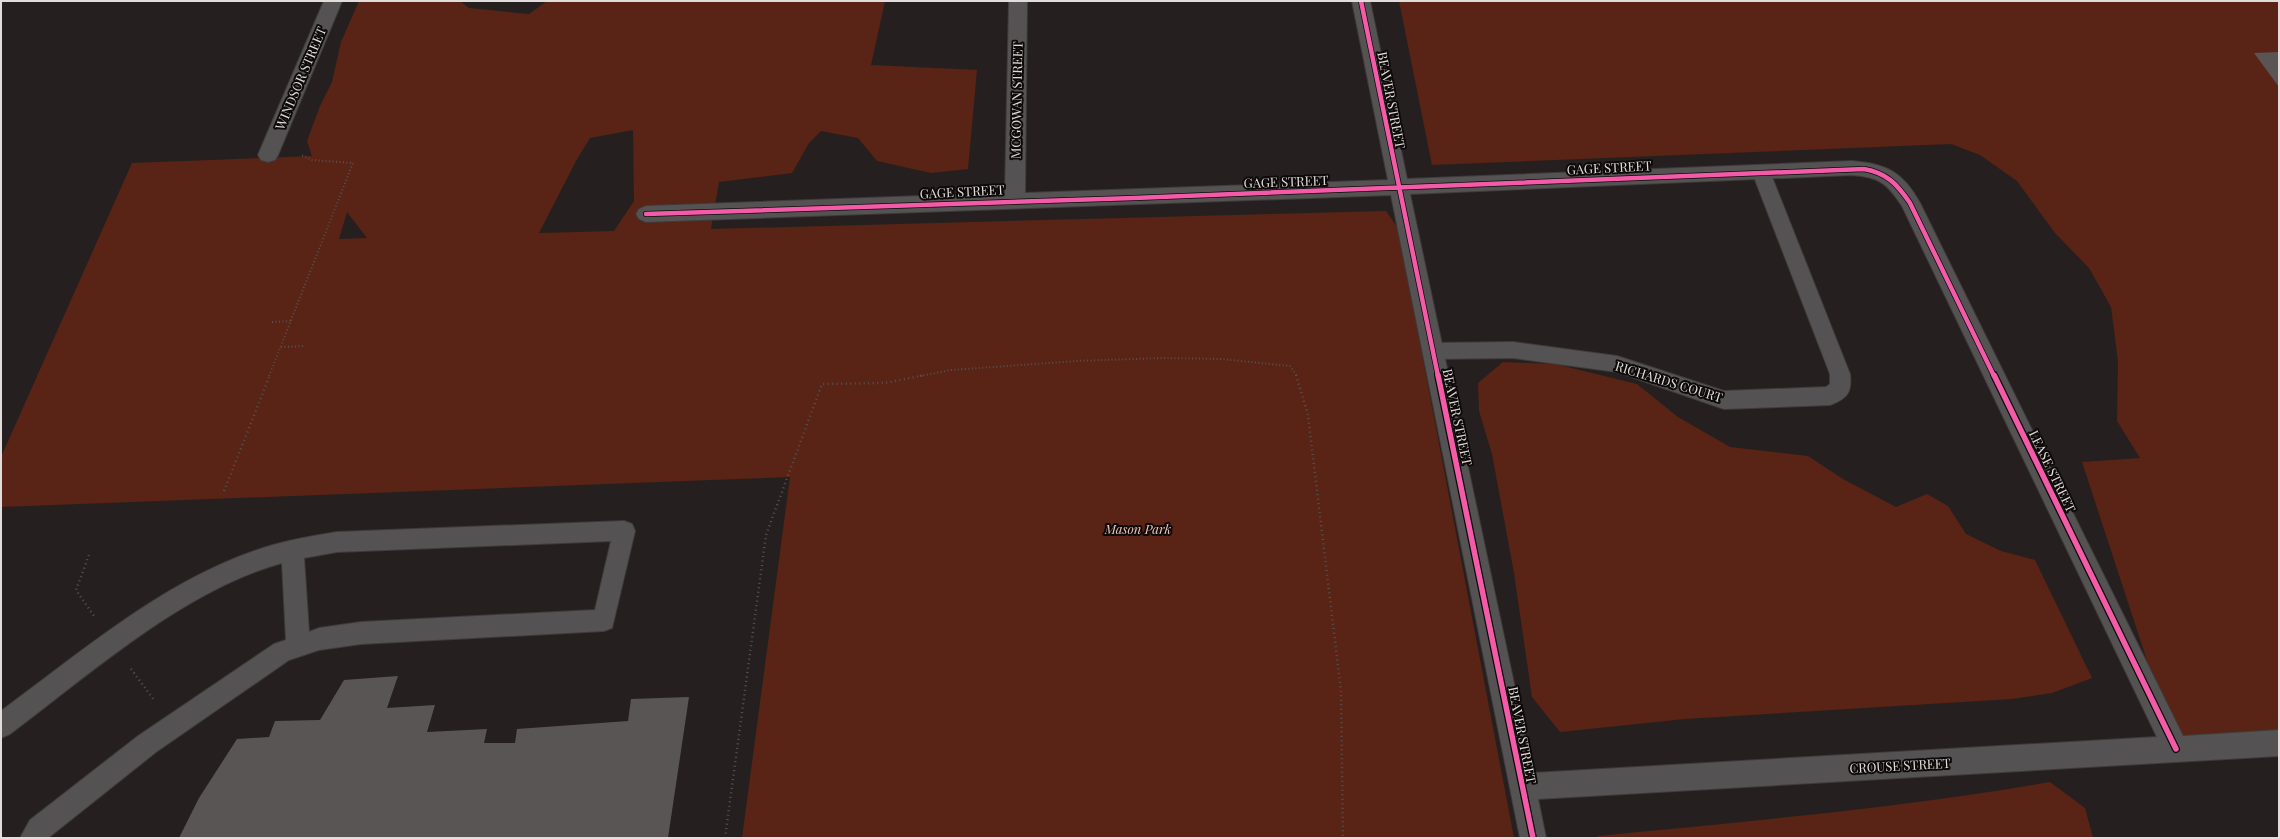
<svg xmlns="http://www.w3.org/2000/svg" width="2280" height="839" viewBox="0 0 2280 839" font-family="'Playfair Display',serif">
  <rect width="100%" height="100%" fill="#25201f"/>
  <!-- green -->
  <path fill="#592315" fill-rule="evenodd" d="M359 1H460L469 8 529 14 547 1H885L871 65 977 70 968 169 931 173 877 161 858 138 821 131 809 143 792 173 719 182 711 229 1386 211 1398 228 1514 838H742L790 477 1 507V457L132 163 312 156 307 141 320 106 332 82 341 42ZM633 130 634 201 614 231 539 233 576 161 590 138ZM347 212 367 238 339 239Z
    M1399 1H2279V743L2176 749 2082 462 2140 458 2117 421 2118 361 2111 307 2089 268 2055 233 2017 181 1980 155 1951 144 1432 165Z
    M1503 362 1555 364 1637 384 1678 417 1730 447 1808 456 1843 479 1896 507 1927 494 1948 506 1966 534 2001 551 2035 560 2092 678 2052 693 2012 699 1685 719 1560 732 1532 697 1514 573 1492 454 1479 411 1478 383Z
    M2050 782 2085 808 2093 838H1598V836C1749 821 1900 808 2050 782Z"/>
  <!-- building -->
  <path fill="#595554" d="M2279 52V87L2254 53Z
    M398 676 387 708 435 705 427 732 487 729 484 743H515L517 729 628 721 631 699 689 697 668 838H179L199 798 237 739 269 737 275 721 320 720 344 680Z"/>
  <g fill="none" stroke-linecap="round" stroke-linejoin="round">
    <!-- lane casing -->
    <g stroke="#3f3b3a" stroke-width="2">
      <path id="lane" d="M1761 165 1768 167 1770 172 1850 374C1852 392 1848 398 1830 405L1724 409 1617 372 1513 358 1433 359 1426 357 1423 351 1426 345 1433 343 1513 342 1617 356 1724 391 1826 387 1830 384V374L1752 172 1754 167Z
        M624 521 632 524 635 531 612 628 604 631 361 644 319 650 289 660 156 752 48 838H20L30 820 138 736 274 644 286 640 282 563C184 590 90 674 10 734L1 738V711C83 651 164 580 263 548 287 540 312 536 337 532ZM611 541 595 610 361 622 319 628 309 632 304 558 337 552Z"/>
    </g>
    <!-- street casing -->
    <g stroke="#3f3b3a" stroke-width="2">
      <path id="street" d="M324 1H342L278 155 275 160 268 162 261 160 258 155Z
        M1009 1H1027L1025 193 1388 180 1352 1H1370L1407 179 1852 161C1887 164 1903 172 1920 203L2183 736 2279 730V756L1538 799 1546 838H1520L1391 195 646 222 639 219 636 214 639 209 646 206 1005 193ZM1852 175C1879 177 1887 183 1902 206L2157 737 1533 773 1410 194Z"/>
    </g>
    <!-- path-far1 -->
    <path stroke="#555353" stroke-width="2" stroke-dasharray="1 2.5" stroke-linecap="butt" d="M272 322 291 321
      M281 347 305 346
      M269 376 353 163 312 160 301 155
      M920 376 951 370 1076 361 1163 358 1221 359 1290 366 1297 376"/>
    <!-- path -->
    <path stroke="#555353" stroke-width="2.5" stroke-dasharray="1 3.5" stroke-linecap="butt" d="M1296 375 1308 415 1341 691 1343 838
      M224 491 270 375
      M89 555 76 590 94 616
      M131 669 154 700
      M725 838 766 535 822 384 885 383 925 375"/>
    <!-- lane -->
    <use href="#lane" fill="#545252" fill-rule="evenodd"/>
    <!-- street -->
    <use href="#street" fill="#545252" fill-rule="evenodd"/>
    <!-- cycleway-far1 casing -->
    <g stroke="#0d0a09" stroke-width="6">
      <path id="cycleway-far1" d="M1361 1 1438 376
        M646 214 1134 198 1864 169C1887 173 1897 184 1910 203L1994 376"/>
    </g>
    <!-- cycleway casing -->
    <g stroke="#0d0a09" stroke-width="8">
      <path id="cycleway" d="M1438 375 1533 838
        M1994 375 2176 749"/>
    </g>
    <!-- cycleway-far1 -->
    <use href="#cycleway-far1" stroke="#f35aa7" stroke-width="4.5"/>
    <!-- cycleway -->
    <use href="#cycleway" stroke="#f35aa7" stroke-width="5.5"/>
  </g>
  <g text-anchor="middle" dominant-baseline="central" stroke-width="4" stroke-linejoin="round" paint-order="stroke">
    <!-- street labels -->
    <g font-size="13" fill="#e2dddb" stroke="#0d0a09">
      <text transform="translate(300 78) rotate(-67)">WINDSOR STREET</text>
      <text transform="translate(1016 100) rotate(-89)">MCGOWAN STREET</text>
      <text transform="translate(1392 100) rotate(79)">BEAVER STREET</text>
      <text transform="translate(1609 167) rotate(-3)">GAGE STREET</text>
      <text transform="translate(1286 181) rotate(-2)">GAGE STREET</text>
      <text transform="translate(962 191) rotate(-3)">GAGE STREET</text>
      <text transform="translate(1669 381) rotate(17)">RICHARDS COURT</text>
      <text transform="translate(1458 417) rotate(78)">BEAVER STREET</text>
      <text transform="translate(2053 471) rotate(64)">LEASE STREET</text>
      <text transform="translate(1523 735) rotate(79)">BEAVER STREET</text>
      <text transform="translate(1900 765) rotate(-3)">CROUSE STREET</text>
    </g>
    <!-- park labels -->
    <g font-size="13" font-style="italic" fill="#f1c6bb" stroke="#0d0a09">
      <text x="1138" y="528">Mason Park</text>
    </g>
  </g>
  <!-- border -->
  <rect width="2280" height="839" fill="none" stroke="#e2dddb" stroke-width="4"/>
</svg>
